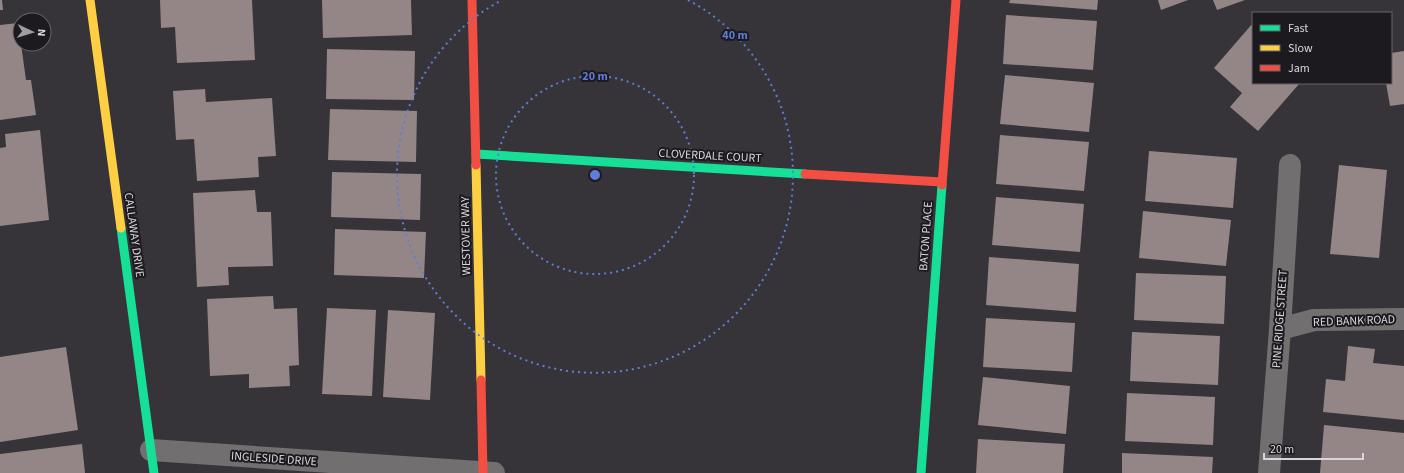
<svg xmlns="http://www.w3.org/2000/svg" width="1404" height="473" viewBox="0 0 1404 473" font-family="'Source Sans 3',sans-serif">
  <rect width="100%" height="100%" fill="#363439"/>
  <!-- building -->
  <path fill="#948587" d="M0 0H2L3 10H0Z
    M160 0H252L255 60 177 63 175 27 161 28Z
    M322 0H411L412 35 323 38Z
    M1010 0H1098L1097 10 1009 3Z
    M1158 0H1188L1161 10Z
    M1213 0H1245L1217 10Z
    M1006 15 1097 21 1093 70 1003 64Z
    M18 23 20 44H21L26 80H31L36 115 0 120V25Z
    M1253 23V83H1300L1258 131 1230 107 1242 93 1214 68Z
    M327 49 415 51 414 100 326 99Z
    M1404 51V104L1390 106 1386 83H1391V53Z
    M1005 75 1094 83 1089 132 1000 124Z
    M205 89 206 102 272 98 276 156 258 157 259 177 197 181 194 139 176 140 173 91Z
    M330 109 417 111 416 162 328 160Z
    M40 130 49 220 0 226V148L6 147 5 134Z
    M1000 135 1089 142 1084 191 996 184Z
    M1149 151 1237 158 1233 208 1145 201Z
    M1339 165 1387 170 1379 258 1330 254Z
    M332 172 421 174 420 220 331 217Z
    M255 190 257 212H271L273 266 228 267 229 285 197 287 193 193Z
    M996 197 1084 204 1080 252 992 245Z
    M1143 211 1231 220 1226 266 1139 258Z
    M335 229 426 232 424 278 334 275Z
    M989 257 1079 264 1076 312 986 305Z
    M1136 273 1226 276 1224 324 1134 320Z
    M273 296 274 309 297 308 299 365 289 366 290 386 249 388V374L210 376 207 299Z
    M327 308 376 310 372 396 322 394Z
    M388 310 435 313 430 400 383 397Z
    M986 318 1075 323 1072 372 983 367Z
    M1132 332 1220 336 1218 385 1130 381Z
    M1348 346 1375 349 1373 363 1404 366V420L1323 412 1326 379 1345 381Z
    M66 347 78 430 0 442V357Z
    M983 377 1070 386 1066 434 978 425Z
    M1127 393 1215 397 1213 445 1125 441Z
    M1324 425 1404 433V473H1320Z
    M978 439 1065 444 1063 473H976Z
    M82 444 85 473H0V454Z
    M1122 453 1213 457 1212 473H1122Z"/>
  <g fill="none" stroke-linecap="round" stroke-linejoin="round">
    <!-- street -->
    <path stroke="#716f6f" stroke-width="22" d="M1280 329 1314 320 1404 319
      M151 450 494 473
      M1269 473 1280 329 1290 165"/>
    <!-- fast -->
    <path stroke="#16e098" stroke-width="9" d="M476 154 805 174
      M121 228 154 473
      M921 473 942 185"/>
    <!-- slow -->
    <path stroke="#ffcf43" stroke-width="9" d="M90 0 121 228
      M476 165 481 380"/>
    <!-- jam -->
    <path stroke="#f24e42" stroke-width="9" d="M472 0 476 165
      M805 174 942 182
      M942 185 956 0
      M481 380 483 472"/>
  </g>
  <!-- distance rings -->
  <g fill="none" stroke="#5e7dd9" stroke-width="2" stroke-dasharray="2 4">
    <circle cx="595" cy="175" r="99"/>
    <path d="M688 0A198 198 0 1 1 502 0"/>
  </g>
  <g text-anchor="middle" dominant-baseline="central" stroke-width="4" stroke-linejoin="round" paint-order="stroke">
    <!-- street labels -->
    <g font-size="12" fill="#d7d5db" stroke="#1c1a1f">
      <text transform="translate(710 156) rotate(3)">CLOVERDALE COURT</text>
      <text transform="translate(134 235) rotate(82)">CALLAWAY DRIVE</text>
      <text transform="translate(466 236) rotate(-91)">WESTOVER WAY</text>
      <text transform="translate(926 236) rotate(-86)">BATON PLACE</text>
      <text transform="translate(1280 319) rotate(-86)">PINE RIDGE STREET</text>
      <text transform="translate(1354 321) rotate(-2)">RED BANK ROAD</text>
      <text transform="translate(274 459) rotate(4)">INGLESIDE DRIVE</text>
    </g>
  </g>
  <circle cx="595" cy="175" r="6" fill="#5e7dd9" stroke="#1c1a1f" stroke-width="2"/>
  <g font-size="12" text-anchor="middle" font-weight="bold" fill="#5e7dd9" stroke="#1c1a1f" stroke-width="4" stroke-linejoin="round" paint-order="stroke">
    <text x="735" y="39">40 m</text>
    <text x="595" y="80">20 m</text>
  </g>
  <!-- legend -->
  <rect x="1252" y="12" width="140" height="72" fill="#1c1a1f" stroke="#67656a"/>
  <rect x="1260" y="25" width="20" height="6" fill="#16e098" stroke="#67656a"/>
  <text x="1288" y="32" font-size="12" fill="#d7d5db">Fast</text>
  <rect x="1260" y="45" width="20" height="6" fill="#ffcf43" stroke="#67656a"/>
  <text x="1288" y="52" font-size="12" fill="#d7d5db">Slow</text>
  <rect x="1260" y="65" width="20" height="6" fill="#f24e42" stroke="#67656a"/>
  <text x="1288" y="72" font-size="12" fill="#d7d5db">Jam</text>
  <!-- north arrow -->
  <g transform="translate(32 32) rotate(94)"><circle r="19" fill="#1c1a1f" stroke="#67656a"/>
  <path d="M0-3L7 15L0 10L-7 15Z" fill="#9f9da2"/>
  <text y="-6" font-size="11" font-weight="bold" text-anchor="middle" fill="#d7d5db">N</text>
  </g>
  <!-- scale -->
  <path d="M1264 453v6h99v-6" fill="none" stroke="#d7d5db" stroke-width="2"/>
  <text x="1270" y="453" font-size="12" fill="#d7d5db" stroke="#1c1a1f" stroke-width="3" paint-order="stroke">20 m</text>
</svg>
